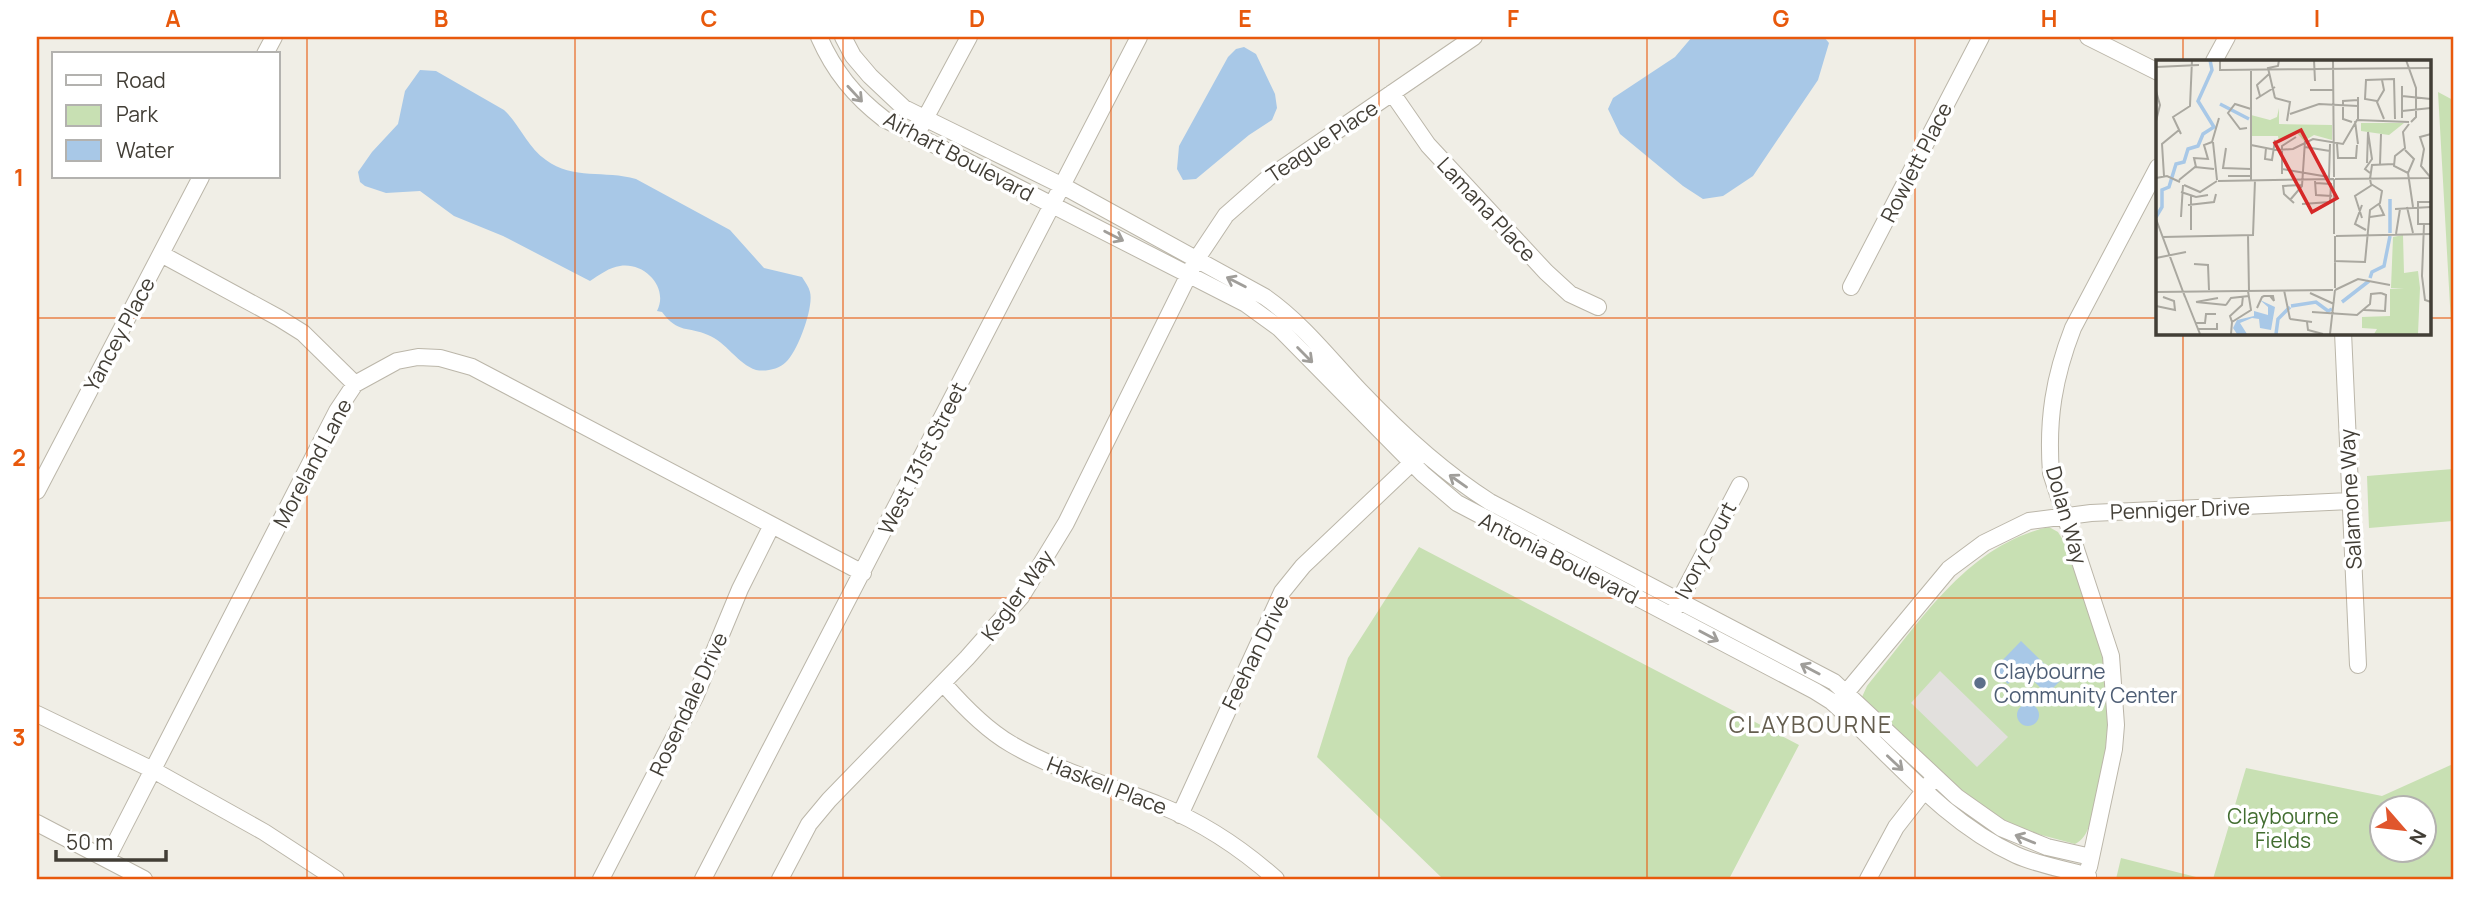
<svg xmlns="http://www.w3.org/2000/svg" width="2490" height="916" viewBox="0 0 2490 916" font-family="Manrope,sans-serif">
  <rect width="100%" height="100%" fill="#f0eee6"/>
  <!-- green -->
  <path fill="#c8e0b3" fill-rule="evenodd" d="M2438 92 2453 100V359Z
    M2453 469V521L2369 528 2367 476Z
    M2049 527 2058 532 2063 540C2078 583 2101 628 2106 674 2110 717 2107 760 2095 802 2091 817 2090 837 2075 844L2023 830 1981 808 1865 703 1862 697 1867 686C1918 625 1966 545 2049 527Z
    M1419 547 1799 745 1729 879H1443L1317 757 1348 658Z
    M2453 764V879H2213L2246 768 2382 796ZM2382 808H2424V850H2382Z
    M2121 858 2204 879H2116Z"/>
  <!-- parking -->
  <path fill="#e2e0dd" d="M1940 671 2008 737 1977 767 1911 703Z"/>
  <!-- water -->
  <path fill="#a8c8e7" d="M1692 37H1824L1829 43 1818 80 1753 176 1723 196 1703 199 1683 186 1620 134 1608 109 1613 98 1675 57Z
    M1244 47 1256 54 1275 94 1277 108 1272 120 1249 135 1196 179 1183 180 1177 169 1179 146 1228 57 1236 49Z
    M420 70 436 71 504 110C520 125 528 148 546 160 573 180 605 170 636 179L730 230 764 268 802 277C805 282 809 287 810 292 814 307 798 351 786 362 779 369 766 372 756 370 738 364 726 342 708 335 688 326 678 334 662 312L657 311C669 288 645 262 620 266 610 267 599 275 590 281L503 236 454 216 420 191 386 193 365 186 360 182 358 172 372 152 398 124 405 91Z
    M2021 641 2061 680 2047 694 2022 670 2008 684 1993 670Z
    M2017 715a11 11 0 1 1 22 0a11 11 0 1 1-22 0Z"/>
  <g fill="none" stroke-linecap="round" stroke-linejoin="round">
    <!-- minor casing -->
    <g stroke="#bbb6a9" stroke-width="18">
      <path id="minor" d="M819 37C834 71 854 96 884 119L1246 304 1279 328 1423 474 1457 503 1815 691 1831 701C1890 753 1942 821 2016 855 2038 865 2065 869 2088 876
        M843 37 853 56 870 76 904 108 1063 186 1265 297C1302 323 1329 358 1360 391 1400 433 1441 471 1490 502L1834 682 1957 797 2001 828 2047 847 2091 857
        M2088 37 2158 72
        M265 54 274 37
        M2214 61 2227 37
        M1392 93 1428 145 1546 272 1570 294 1598 307
        M920 128 969 37
        M161 254 279 318 303 333 355 384
        M1851 287 1981 37
        M2343 332 2358 665
        M37 491 201 177
        M1676 607 1740 485
        M943 683C963 706 985 729 1011 744 1057 771 1110 785 1159 805 1204 823 1241 848 1276 879
        M1840 700 1949 569 1984 543 2029 521 2091 513 2350 501
        M37 714 153 770 264 832 336 879
        M1180 815 1282 592 1303 566 1419 456
        M37 823 144 879
        M107 859 337 411 355 384 397 361 418 357 440 358 472 367 863 573
        M2089 867 2114 749 2116 725 2111 656 2051 473C2047 419 2054 377 2073 328L2158 167
        M601 879 696 695 740 589 771 527
        M703 879 1139 37
        M780 879 809 824 829 800 967 658 1021 597 1066 523 1196 260 1226 215 1268 178 1474 37
        M1868 879 1896 827 1931 782"/>
    </g>
    <!-- minor -->
    <use href="#minor" stroke="#fff" stroke-width="16"/>
  </g>
  <!-- one-way arrows -->
  <defs><path id="oneway-shaft" d="M-6 0H5M1.5-3L5.5 0L1.5 3" fill="none" stroke-width="1.6" stroke-linecap="round" stroke-linejoin="round" transform="scale(1.75)"/></defs>
  <g stroke="#a09e9a">
    <use href="#oneway-shaft" transform="translate(855 94) rotate(47)"/>
    <use href="#oneway-shaft" transform="translate(1114 236) rotate(27)"/>
    <use href="#oneway-shaft" transform="translate(1236 282) rotate(-153)"/>
    <use href="#oneway-shaft" transform="translate(1305 355) rotate(45)"/>
    <use href="#oneway-shaft" transform="translate(1458 481) rotate(-145)"/>
    <use href="#oneway-shaft" transform="translate(1709 636) rotate(28)"/>
    <use href="#oneway-shaft" transform="translate(1810 669) rotate(-152)"/>
    <use href="#oneway-shaft" transform="translate(1895 763) rotate(43)"/>
    <use href="#oneway-shaft" transform="translate(2025 839) rotate(-158)"/>
  </g>
  <!-- grid -->
  <path fill="none" stroke="#e8590c" stroke-width="2" stroke-opacity="0.55" d="M307 37V879M575 37V879M843 37V879M1111 37V879M1379 37V879M1647 37V879M1915 37V879M2183 37V61M37 318H2158M2429 318H2453M2183 332V879M37 598H2453"/>
  <!-- markers -->
  <circle fill="#5c6f8a" stroke="#fff" stroke-width="2.5" cx="1980" cy="683" r="7"/>
  <g text-anchor="middle" dominant-baseline="central" stroke-width="7" stroke-linejoin="round" paint-order="stroke">
    <!-- street labels -->
    <g font-size="21" fill="#423e36" stroke="#fff">
      <text transform="translate(1322 141) rotate(-34)">Teague Place</text>
      <text transform="translate(959 156) rotate(28)">Airhart Boulevard</text>
      <text transform="translate(1916 162) rotate(-63)">Rowlett Place</text>
      <text transform="translate(1487 209) rotate(47)">Lamana Place</text>
      <text transform="translate(119 334) rotate(-62)">Yancey Place</text>
      <text transform="translate(922 458) rotate(-63)">West 131st Street</text>
      <text transform="translate(312 463) rotate(-62)">Moreland Lane</text>
      <text transform="translate(2350 499) rotate(-93)">Salamone Way</text>
      <text transform="translate(2180 509) rotate(-2)">Penniger Drive</text>
      <text transform="translate(2067 515) rotate(74)">Dolan Way</text>
      <text transform="translate(1705 550) rotate(-62)">Ivory Court</text>
      <text transform="translate(1559 558) rotate(27)">Antonia Boulevard</text>
      <text transform="translate(1017 595) rotate(-54)">Kegler Way</text>
      <text transform="translate(1255 652) rotate(-64)">Feehan Drive</text>
      <text transform="translate(688 704) rotate(-65)">Rosendale Drive</text>
      <text transform="translate(1107 785) rotate(21)">Haskell Place</text>
    </g>
    <!-- service labels -->
    <g font-size="21" fill="#4e5e75" stroke="#fff" text-anchor="start">
      <text x="1994" y="671">Claybourne<tspan x="1994" dy="24">Community Center</tspan></text>
    </g>
    <!-- park labels -->
    <g font-size="21" fill="#426d30" stroke="#fff">
      <text x="2283" y="816">Claybourne<tspan x="2283" dy="24">Fields</tspan></text>
    </g>
    <!-- neighbourhood labels -->
    <g font-size="23" letter-spacing="2" fill="#645d4e" stroke="#fff">
      <text x="1811" y="724">CLAYBOURNE</text>
    </g>
  </g>
  <!-- overview -->
  <g transform="translate(2156 60)">
    <rect width="275" height="275" fill="#f0eee6"/>
    <path d="M123 48V64L176 65V80L158 75 148 81 140 72 123 83 122 76H95V55L114 60 121 57ZM205 63H248L233 75 205 71ZM247 175 248 213 262 211 264 228 262 274H218L221 269 206 268V257L234 256V229L248 228H235L237 177Z" fill="#c8e0b3"/>
    <path d="M104 240 119 247 115 270 104 268 103 259 96 258 84 263 91 274H81L77 268 81 260 98 256V251L112 255V247Z" fill="#a8c8e7"/>
    <path fill="none" stroke="#a8c8e7" stroke-width="3.5" d="M64 44 93 59M234 139V173M0 157 6 147V130L13 127 20 104 28 102 32 89 42 86 47 74 58 67 42 41 56 10 54 0M214 218 216 212 228 206 234 176M186 242 213 221M135 246 160 242 172 251 176 249M120 274 122 259 134 247"/>
    <path fill="none" stroke="#aaa8a0" stroke-width="2" d="M64 0V10L275 8M158 0 159 21M177 0 178 117M250 0 260 28V57L255 62M0 7 43 5M95 10V120M226 20 228 30 221 42 228 59M246 26V58M154 30H177M0 31 4 45 0 61M104 36 101 25 113 14M246 36 275 39M202 37V59M119 38 112 8 122 6 123 0M119 38 134 42 131 61M100 39 119 27M221 41 209 39 210 20 238 19 239 59M246 51 275 48M134 54 163 44 202 46M199 61 202 84M196 62 187 59V41L202 40M253 64 247 72 249 88 239 96 238 106 252 113 257 147M91 68 84 69 72 53 79 44 95 49M212 72 216 99 209 109 214 113M25 74 17 57 34 46 36 0M275 74 264 77 268 89 265 106 275 118M56 82 63 58M57 82 61 120M181 84 182 98H200L201 85M95 85 120 90 137 89 157 79 187 84 201 60 253 62M149 87 174 91M70 88 67 108 95 109M110 88 109 99 116 100 119 80M249 90 258 99 252 113M211 103 212 72M224 104 225 74M40 107 38 98 52 99 48 85 56 82M126 109 173 117 174 84M126 114V86L140 77M8 116 6 84 23 70M72 116H94M0 118 11 116 24 122M178 119V174M179 119 275 118M214 119 216 105 238 104M23 120 39 107 58 109M62 121 178 119M159 121 160 135 176 136M28 125 44 132 61 121M25 132 40 137 52 135M134 140 146 126 149 81M275 142H262V164H275M138 143 128 134 127 126 146 125M146 144 174 142 175 124 159 123M32 145 58 142 60 134M206 145 199 164 210 170M251 147 257 173M239 149 275 147M25 157 27 125M214 157 228 155 223 144M206 158 199 136 216 125M0 159 29 237M268 164 266 216 269 240 275 242M35 170V135M240 174 244 149M92 175 93 231M180 176 275 174M7 177 97 175 99 120M0 198 30 192M178 201 209 202 214 150 224 143 226 131 215 124 214 119M38 204 52 205 53 230M179 228V176M128 230 134 259M179 230 202 219 234 225M0 232 177 230M154 233 178 244M28 234 44 274M40 242 70 245M40 242 62 238M70 245 75 238 93 236M0 246 19 250 18 241 7 237M101 248 106 237 108 236H117L118 241 114 236M208 250 229 251 230 235 225 233M156 252 201 255 214 244 215 234 225 233M134 259 156 262M76 262 74 256 86 245 87 236M151 262 152 270 167 274M39 263H49L50 254H60M42 269H61V263M75 274 76 262 95 250 92 231M174 274 179 230"/>
    <path fill="#d62828" fill-opacity="0.15" stroke="#d62828" stroke-width="3.5" d="M145 70 181 138 156 152 119 83Z"/>
    <rect width="275" height="275" fill="none" stroke="#423e36" stroke-width="3.5"/>
  </g>
  <!-- border -->
  <rect width="2490" height="916" fill="none" stroke="#ffffff" stroke-width="77"/>
  <!-- legend -->
  <rect x="52" y="52" width="228" height="126" fill="#ffffff" stroke="#b3b2af" stroke-width="2"/>
  <rect x="66" y="75" width="35" height="10" fill="#ffffff" stroke="#b3b2af" stroke-width="2"/>
  <text x="116" y="88" font-size="21" fill="#423e36">Road</text>
  <rect x="66" y="105" width="35" height="21" fill="#c8e0b3" stroke="#b3b2af" stroke-width="2"/>
  <text x="116" y="122" font-size="21" fill="#423e36">Park</text>
  <rect x="66" y="140" width="35" height="21" fill="#a8c8e7" stroke="#b3b2af" stroke-width="2"/>
  <text x="116" y="158" font-size="21" fill="#423e36">Water</text>
  <!-- north arrow -->
  <g transform="translate(2403 829) rotate(118)"><circle r="33" fill="#ffffff" stroke="#b3b2af" stroke-width="2"/>
  <path d="M0-5L12 26L0 18L-12 26Z" fill="#e0562d"/>
  <text y="-10" font-size="19" font-weight="bold" text-anchor="middle" fill="#423e36">N</text>
  </g>
  <!-- scale -->
  <path d="M56 850v10h110v-10" fill="none" stroke="#423e36" stroke-width="3.5"/>
  <text x="66" y="850" font-size="21" fill="#423e36" stroke="#ffffff" stroke-width="5" paint-order="stroke">50 m</text>
  <rect x="38" y="38" width="2414" height="840" fill="none" stroke="#e8590c" stroke-width="2.5"/>
  <g font-size="23" text-anchor="middle" font-weight="bold" fill="#e8590c">
    <text x="173" y="27">A</text>
    <text x="441" y="27">B</text>
    <text x="709" y="27">C</text>
    <text x="977" y="27">D</text>
    <text x="1245" y="27">E</text>
    <text x="1513" y="27">F</text>
    <text x="1781" y="27">G</text>
    <text x="2049" y="27">H</text>
    <text x="2317" y="27">I</text>
    <text x="19" y="186">1</text>
    <text x="19" y="466">2</text>
    <text x="19" y="746">3</text>
  </g>
</svg>
